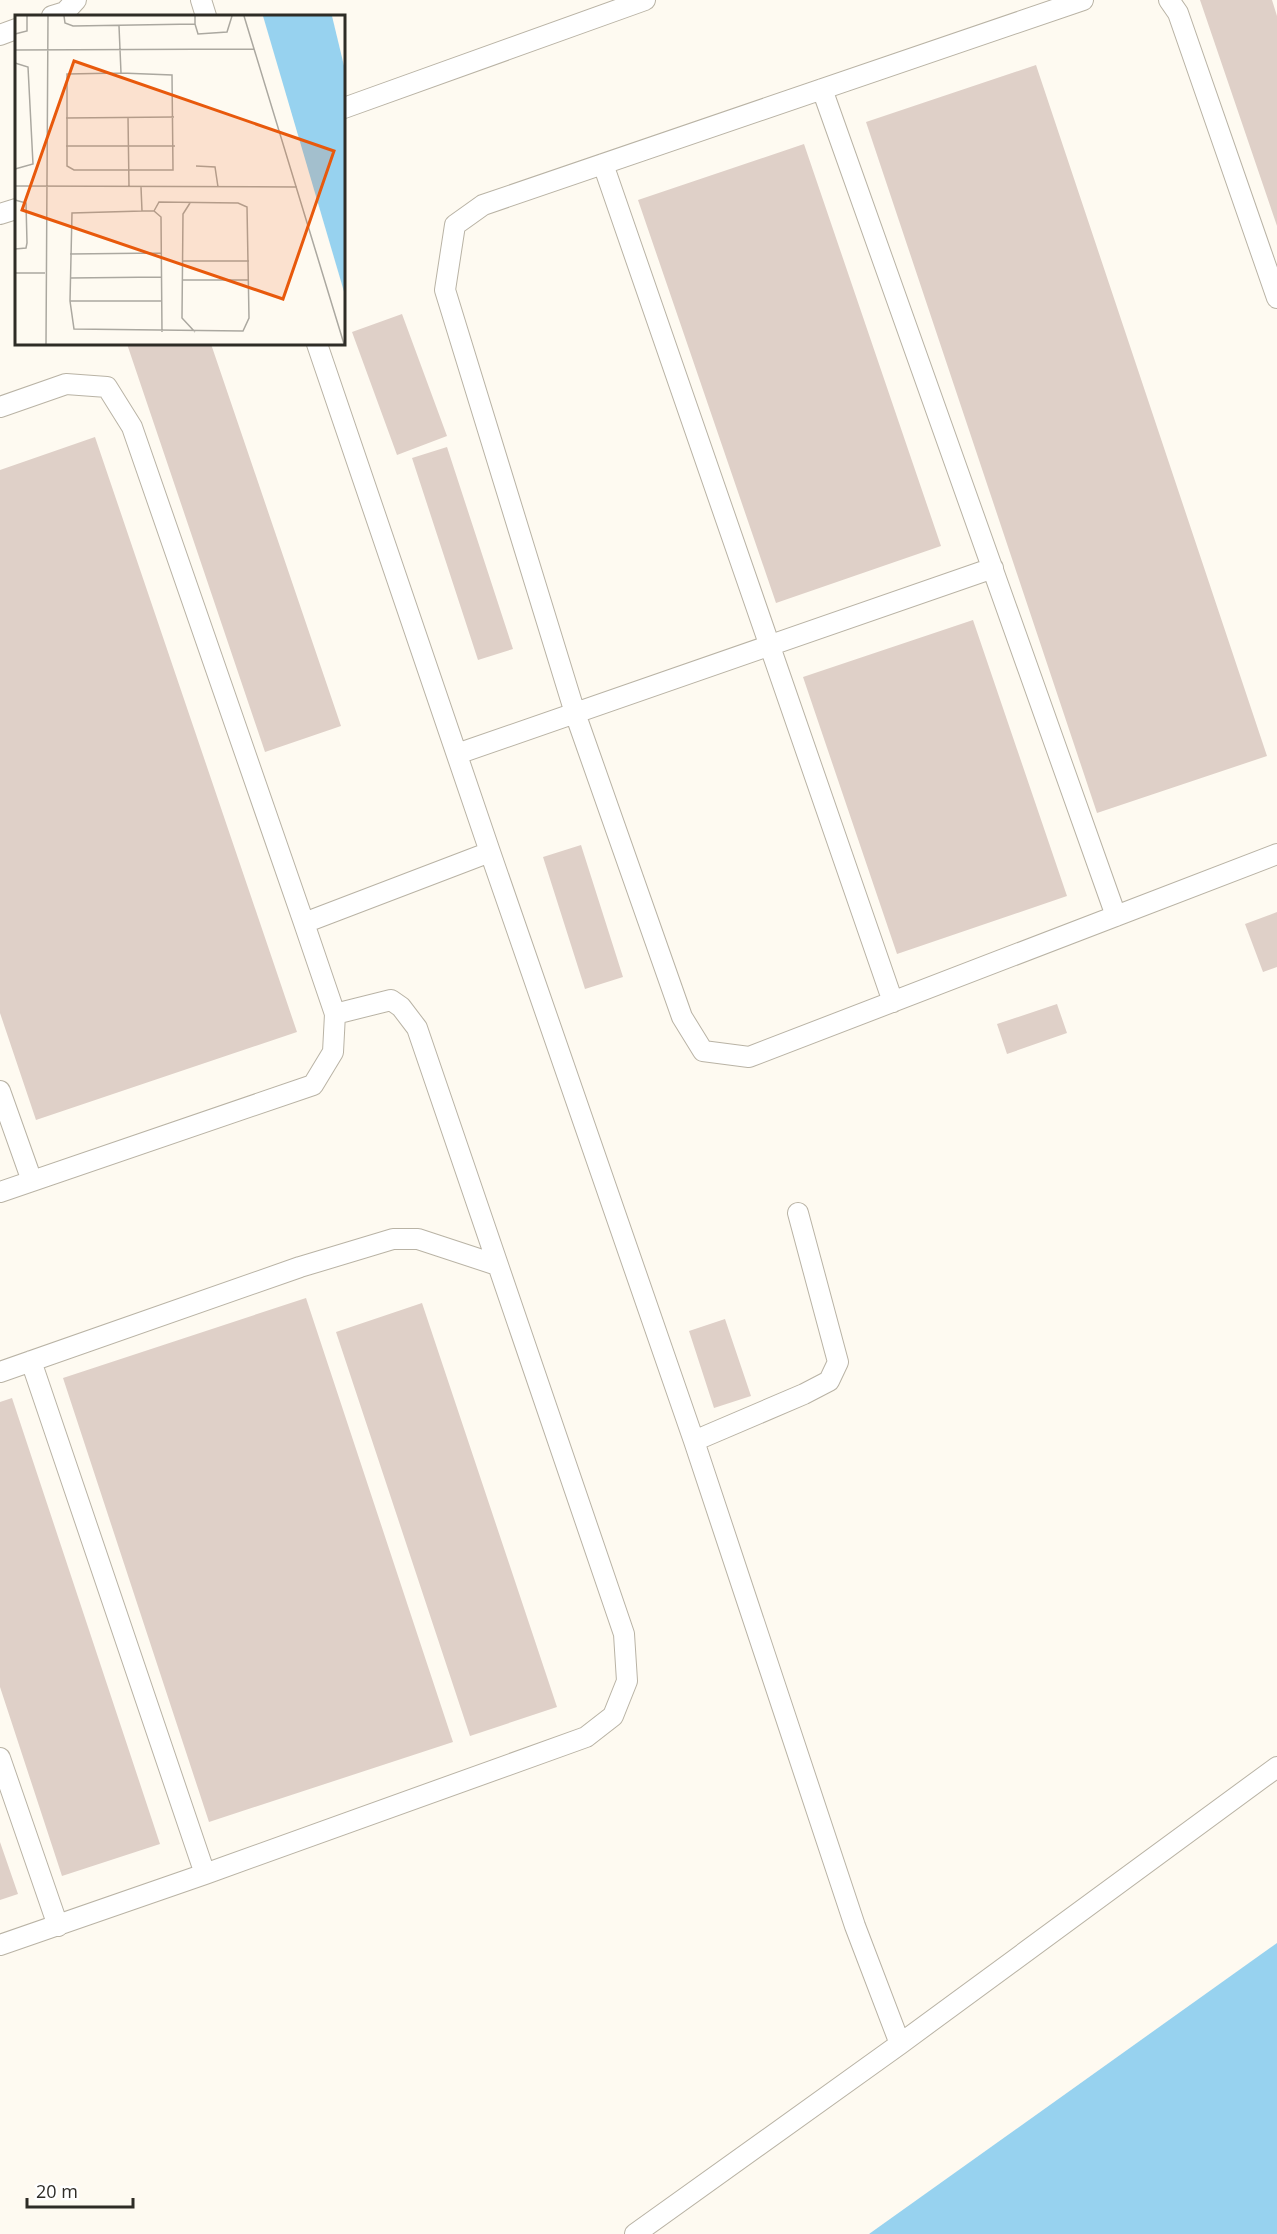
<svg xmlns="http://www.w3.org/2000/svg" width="1277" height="2234" viewBox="0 0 1277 2234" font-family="'Open Sans',sans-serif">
  <rect width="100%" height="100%" fill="#fefaf1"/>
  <!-- water -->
  <path fill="#97d2ef" d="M1277 1943V2234H869L890 2219Z"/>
  <!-- building -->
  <path fill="#dfd0c8" d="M1200 0H1272L1277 16V226Z
    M1036 65 1267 756 1097 813 866 122Z
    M804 144 941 546 776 603 638 200Z
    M402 314 447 436 397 455 352 332Z
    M127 344H211L341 726 265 752Z
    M95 437 297 1032 36 1120 0 1013V470Z
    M447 447 513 649 478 660 412 458Z
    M973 620 1067 896 897 954 803 677Z
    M581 845 623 977 585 989 543 857Z
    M1277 912V967L1263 972 1245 924Z
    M1057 1004 1067 1033 1007 1054 997 1024Z
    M306 1298 453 1742 209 1822 63 1378Z
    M422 1303 557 1707 470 1736 336 1332Z
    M725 1319 751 1396 714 1408 689 1331Z
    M12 1398 160 1844 62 1876 0 1687V1402Z
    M0 1842 18 1894 0 1900Z"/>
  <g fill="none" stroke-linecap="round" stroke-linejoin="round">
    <!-- lane casing -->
    <g stroke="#b9b3a5" stroke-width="22">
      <path id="lane" d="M201 0 206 16
        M1083 0 483 205 455 225 445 290 575 713 682 1017 703 1051 749 1057 1277 854
        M1169 0 1178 13 1277 298
        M52 16 65 12 76 0
        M0 35 16 29
        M822 89 1116 916
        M344 108 645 0
        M603 164 893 1002
        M0 214 16 209
        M317 344 490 852 694 1441 855 1926 900 2044
        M0 407 66 384 107 387 132 427 304 923 490 852
        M457 754 993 568
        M0 1091 32 1181
        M0 1192 313 1085 333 1052 335 1014 304 923
        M31 1361 205 1874
        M0 1372 300 1267 393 1239H418L497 1265
        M694 1441 804 1394 829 1381 838 1362 798 1213
        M0 1758 58 1926
        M0 1945 205 1874 586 1737 613 1716 627 1681 624 1634 417 1028 401 1007 391 1000 335 1014
        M635 2234 900 2044 1277 1767"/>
    </g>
    <!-- lane -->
    <use href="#lane" stroke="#fff" stroke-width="20"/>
  </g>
  <!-- overview -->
  <g transform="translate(15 15)">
    <rect width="330" height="330" fill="#fefaf1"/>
    <path d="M248 1H317L330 55V280Z" fill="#97d2ef"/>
    <path fill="none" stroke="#aba8a0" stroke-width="1.5" d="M49 1 50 8 58 11 180 9V1M229 1 329 329M180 9 183 19 212 17 217 1M104 11 106 58M0 19 12 16V1M0 35 239 34M0 48 13 52 18 149 0 154M106 58 157 60 158 155H59L52 151V59ZM113 102 114 172M51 103 159 102M51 131H160M181 151 200 152 203 172M0 171 282 172M126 172 127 196 57 198 55 286 59 314 228 316 234 303 232 192 223 188 144 187 139 196M0 185 11 188 12 228 11 233 0 234M175 188 168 199 167 303 180 317M127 196H139L146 202 147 317M55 239 146 238M167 246H234M0 258H30M55 263 147 262M167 265H234M55 286H147M31 329 33 1"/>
    <path fill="#e8590c" fill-opacity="0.15" stroke="#e8590c" stroke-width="3" d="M59 46 319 136 268 284 7 195Z"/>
    <rect width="330" height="330" fill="none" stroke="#2e2c26" stroke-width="3"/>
  </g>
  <!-- scale -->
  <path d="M27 2198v9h106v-9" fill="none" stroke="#2e2c26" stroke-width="3"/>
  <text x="36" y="2198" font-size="18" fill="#2e2c26" stroke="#ffffff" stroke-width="4.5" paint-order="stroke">20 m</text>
</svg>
